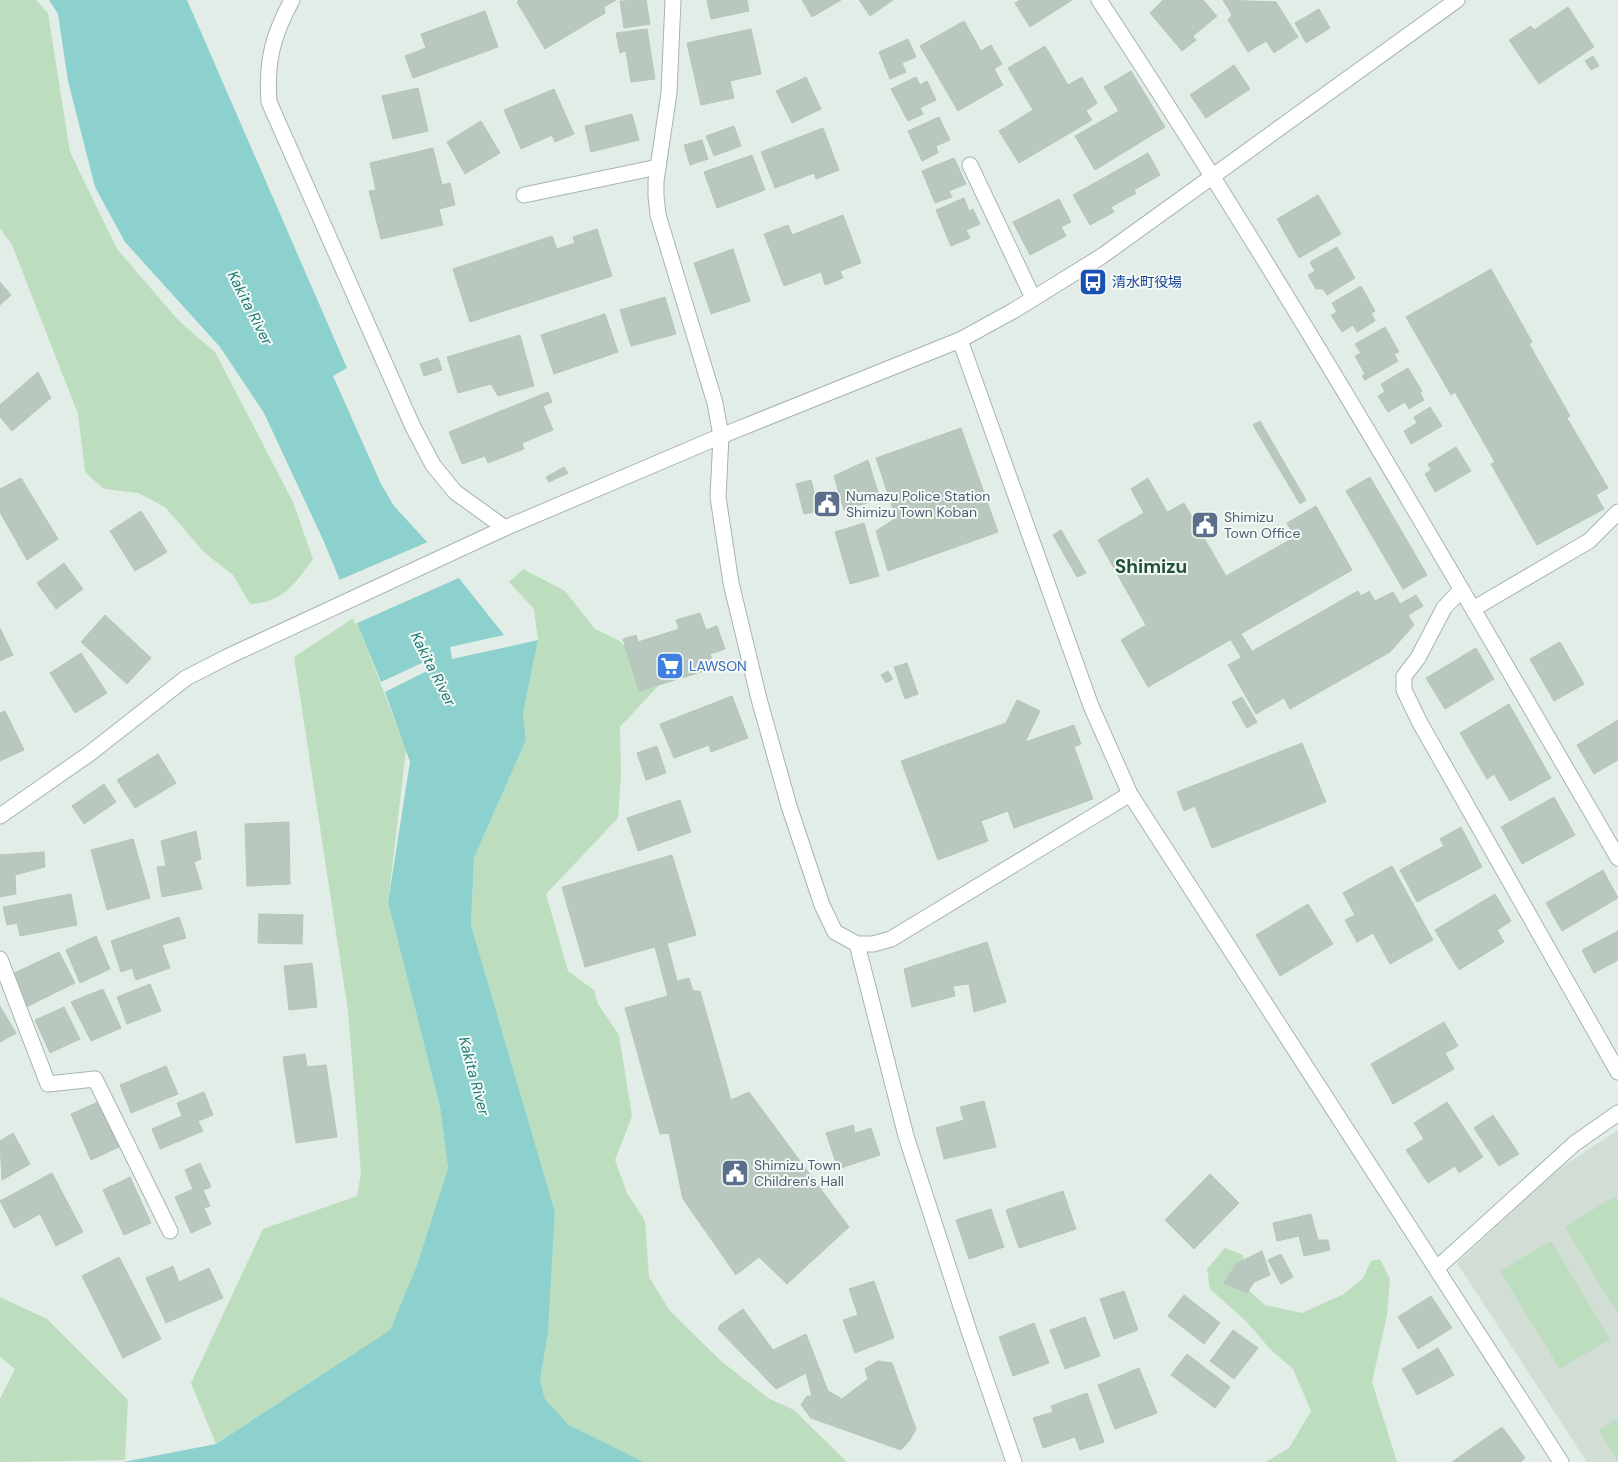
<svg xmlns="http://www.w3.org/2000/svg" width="1618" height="1462" viewBox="0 0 1618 1462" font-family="'DM Sans','Noto Sans JP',sans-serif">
  <rect width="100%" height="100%" fill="#e3ede7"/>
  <!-- built -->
  <path fill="#d1ddd5" d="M1618 1130V1462H1587L1457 1263 1559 1169Z"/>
  <!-- green -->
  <path fill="#bcdebe" d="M0 0H36L48 13 70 152 117 249 179 321 215 352 293 502 313 559C294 585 284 602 250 604L233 575 205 553 165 507 138 493 104 489 85 472 78 414 12 245 0 228Z
    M523 569 565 591 595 629 618 640 641 659 658 686 620 727 621 775 618 818 546 894 568 971 594 990 598 1004 619 1035 632 1116 615 1160 627 1193 645 1221 649 1277 670 1311 721 1361 768 1398 794 1410 847 1462H644L570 1426 545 1399 540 1380 548 1333 555 1212 471 925 474 858 526 740 523 714 538 640 534 609 509 582Z
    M355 617 406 750 388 902 440 1107 448 1168 417 1265 390 1330 216 1444 191 1383 263 1229 357 1196 361 1173 348 1011 294 657Z
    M1615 1196 1618 1201V1314L1565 1227Z
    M1551 1241 1610 1339 1560 1369 1500 1271Z
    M1225 1248 1243 1255 1246 1288 1265 1305 1302 1313 1344 1294 1363 1278 1371 1261 1380 1259 1390 1279 1387 1315 1372 1382 1397 1462H1266L1289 1448 1311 1411 1293 1369 1269 1348 1247 1322 1210 1289 1207 1269Z
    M0 1297 47 1319 128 1400 125 1460 0 1462V1399L15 1369 0 1357Z
    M1618 1418V1462L1599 1430Z"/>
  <!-- water -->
  <path fill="#8cd1cd" d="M49 0H187L347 368 333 376 381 484 394 506 451 568 504 635 450 647 452 659 538 640 523 714 526 740 474 858 471 925 555 1212 548 1333 540 1380 545 1399 569 1425 644 1462H123L216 1444 390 1330 417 1265 448 1168 440 1107 388 902 410 762 385 692 429 670 424 662 381 682 325 544 264 413 220 347 125 242 95 187 68 81 58 14Z"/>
  <!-- pier -->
  <path fill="#e3ede7" d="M430 541 461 577 355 624 337 581Z"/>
  <!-- building -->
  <path fill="#b8c8bf" stroke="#b6c6bc" d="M519 0H616L604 7 605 13 545 49 517 2Z
    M646 0 650 24 624 28 620 1Z
    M707 0H747L749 11 711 19Z
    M802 0H841L812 17Z
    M859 0H893L870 16Z
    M1020 0H1072L1030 27 1015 3Z
    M1163 0H1203L1217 16 1193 36 1196 40 1182 51 1150 13Z
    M1223 0 1276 2 1298 37 1274 53 1266 41 1248 52 1228 20 1232 15Z
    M1568 7 1594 47 1539 84 1509 40 1531 26 1534 30Z
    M1319 9 1330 28 1306 43 1295 23Z
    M485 11 498 47 413 78 405 56 426 48 421 34Z
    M964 21 981 51 991 45 1002 64 994 69 1003 85 958 111 920 46Z
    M647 29 655 79 631 82 626 51 620 53 616 33Z
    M751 29 761 74 730 81 734 98 701 105 687 43Z
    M908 39 916 57 902 63 906 72 890 79 879 52Z
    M1045 46 1068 85 1082 77 1097 103 1086 111 1092 120 1019 163 999 131 1033 110 1008 68Z
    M1593 56 1599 66 1591 70 1585 61Z
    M1234 65 1250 89 1206 118 1190 95Z
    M1131 71 1165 127 1095 170 1075 136 1119 111 1104 87Z
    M806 77 821 109 792 123 776 91Z
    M916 77 920 85 927 81 936 100 920 108 923 114 908 121 891 89Z
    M418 88 428 131 393 139 382 96Z
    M554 89 574 134 555 142 552 135 521 149 504 110Z
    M632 114 639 140 591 152 585 126Z
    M939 117 950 140 936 146 938 153 922 161 908 131Z
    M481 121 500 153 465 174 447 142Z
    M734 126 741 146 714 156 706 136Z
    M823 128 839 170 816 179 814 173 775 188 761 152Z
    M702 140 708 159 690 165 684 145Z
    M433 148 442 185 450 183 455 205 439 209 443 225 381 239 369 191 376 190 370 163Z
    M1148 153 1160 175 1134 190 1136 193 1111 207 1114 212 1090 225 1073 195Z
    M752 155 765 190 717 208 704 172Z
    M954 158 966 184 949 191 952 197 935 203 922 171Z
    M1318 195 1341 234 1299 258 1277 219Z
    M964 198 969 211 973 209 980 224 966 230 970 238 951 246 936 210Z
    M1059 199 1071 222 1061 227 1066 236 1030 255 1013 222Z
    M843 215 861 263 840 271 843 278 825 285 821 272 784 286 764 234 788 225 792 235Z
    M597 229 612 276 470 322 453 269 552 236 557 249 575 243 573 237Z
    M1337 247 1355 278 1327 295 1323 289H1316L1308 275 1315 271 1310 262Z
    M733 249 750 301 711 314 694 263Z
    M1491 269 1532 342 1529 344 1570 416 1567 418 1608 488 1530 533 1491 464 1495 462 1455 392 1451 395 1406 317Z
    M0 282 11 295 0 305Z
    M1361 286 1375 311 1371 313 1375 321 1357 332 1353 325 1342 332 1331 315 1337 312 1332 303Z
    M665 297 676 334 631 346 620 310Z
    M605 314 618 352 554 374 541 335Z
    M1385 327 1399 352 1394 354 1398 361 1365 380 1362 376 1365 374 1355 356 1361 353 1355 344Z
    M520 335 534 386 498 396 491 384 458 393 447 357Z
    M438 358 442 370 424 376 420 364Z
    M1408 368 1422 391 1420 393 1424 400 1409 409 1405 402 1388 412 1378 396 1385 392 1381 384Z
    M38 372 51 398 12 431 0 417V405Z
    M548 392 552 402 543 406 553 430 522 443 524 449 488 463 485 456 462 464 449 432Z
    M1430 407 1442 426 1411 444 1404 431 1417 423 1414 417Z
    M1260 421 1306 500 1300 504 1253 425Z
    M961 428 998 532 888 571 876 531 896 518 876 458Z
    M1456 447 1471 471 1435 492 1425 474 1431 470 1428 464Z
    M868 460 880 499 844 510 834 476Z
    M564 467 568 473 549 482 546 477Z
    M1370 477 1427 575 1403 589 1346 491Z
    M21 478 58 539 27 560 0 512V489Z
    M1148 478 1167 512 1149 522 1131 489Z
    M811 480 819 511 804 514 796 484Z
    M1596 495 1604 509 1537 545 1530 533Z
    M1184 503 1226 576 1295 537 1287 523 1316 506 1352 570 1148 687 1121 640 1146 625 1098 540 1144 513 1149 522Z
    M141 511 167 552 135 571 110 531Z
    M864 523 879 576 850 584 835 532Z
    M1061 530 1086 573 1077 577 1053 535Z
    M64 563 83 589 56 609 37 583Z
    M1358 591 1361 596 1369 591 1375 601 1393 592 1400 604 1416 595 1423 606 1408 615 1414 625 1390 652 1290 709 1284 698 1256 714 1228 665Z
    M700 613 706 630 717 626 725 649 710 654 714 668 639 691 623 639 636 635 638 642 679 629 676 620Z
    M105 615 151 658 127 684 81 642Z
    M0 628 13 655 0 661Z
    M1241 634 1252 651 1241 657 1231 640Z
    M1560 642 1584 684 1554 701 1530 659Z
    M1476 648 1494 679 1445 709 1426 678Z
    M81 653 107 693 75 713 50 673Z
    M907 663 918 694 905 699 894 667Z
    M888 671 893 679 886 683 881 675Z
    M732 696 748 738 711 752 709 745 674 758 660 724Z
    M1242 697 1257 722 1247 728 1232 702Z
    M1017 700 1040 711 1025 742 1074 725 1081 744 1074 747 1093 799 1014 828 1008 811 981 821 988 841 938 860 901 761 1006 723Z
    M1509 704 1551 778 1510 801 1494 774 1487 779 1460 733Z
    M5 711 24 750 0 761V713Z
    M1618 720V760L1594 774 1577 745Z
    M1302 743 1326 802 1212 848 1195 806 1184 811 1177 792Z
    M657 746 666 773 646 780 637 753Z
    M158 754 176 783 135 808 117 780Z
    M104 784 116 802 84 824 72 806Z
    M1554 797 1575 835 1522 864 1501 827Z
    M680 800 691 832 638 851 627 818Z
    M289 822 290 884 247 886 245 824Z
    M1461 827 1482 867 1417 902 1400 870 1444 846 1440 839Z
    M196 831 201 859 194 862 202 889 162 897 157 867 166 866 161 841Z
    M133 839 150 898 107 910 91 850Z
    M44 852 45 867 15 875 16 894 0 897V855Z
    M672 855 696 935 585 967 562 887Z
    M1392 866 1433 940 1390 964 1373 933 1357 942 1345 920 1355 915 1343 893Z
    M1603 870 1618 898 1562 931 1546 903Z
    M71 894 77 925 20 936 17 923 7 925 3 907Z
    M1495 894 1511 921 1497 930 1504 942 1459 970 1435 930Z
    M1308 904 1333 944 1280 976 1256 935Z
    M259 914 303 915 302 944 258 943Z
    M179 917 186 938 162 945 170 968 136 980 132 968 121 972 111 941Z
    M1618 931V960L1594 973 1582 950Z
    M96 936 110 969 80 983 66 950Z
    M987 942 1006 1002 974 1012 969 984 953 986 955 996 912 1007 904 969Z
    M667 943 677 981 669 983 671 995 668 996 655 947Z
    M59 952 75 983 26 1007 10 975Z
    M312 963 317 1007 289 1010 284 966Z
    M689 978 693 991H700L731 1100 749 1092 849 1227 787 1284 759 1257 736 1275 683 1199 669 1133 660 1134 625 1008 671 995 669 983Z
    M150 984 161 1011 127 1024 117 997Z
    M103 989 121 1028 91 1041 71 1002Z
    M0 1006 16 1033 0 1042Z
    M64 1007 80 1039 50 1053 35 1020Z
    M1444 1022 1458 1046 1445 1053 1454 1069 1393 1104 1371 1064Z
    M305 1054 307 1067 326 1065 337 1137 296 1143 283 1057Z
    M166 1066 178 1094 131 1113 120 1085Z
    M204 1092 213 1115 198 1121 203 1131 160 1149 152 1129 182 1116 177 1103Z
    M984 1101 996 1147 944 1159 936 1128 964 1120 960 1107Z
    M98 1102 119 1147 91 1160 71 1114Z
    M1447 1102 1483 1157 1459 1173 1455 1166 1428 1183 1406 1150 1424 1139 1414 1123Z
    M1493 1115 1519 1154 1499 1166 1474 1128Z
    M853 1125 855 1133 871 1128 880 1155 838 1169 826 1133Z
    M13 1133 30 1164 2 1180 0 1141Z
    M200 1163 211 1187 203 1190 210 1206 204 1208 211 1224 191 1233 175 1197 193 1189 185 1170Z
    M52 1173 83 1232 56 1246 40 1214 14 1228 0 1201Z
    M1210 1174 1239 1203 1194 1249 1165 1220Z
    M130 1177 151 1223 124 1235 103 1190Z
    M1063 1191 1076 1229 1019 1248 1006 1210Z
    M991 1209 1004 1247 969 1259 956 1220Z
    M1311 1214 1318 1240H1328L1330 1250 1304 1256 1299 1236 1277 1241 1273 1223Z
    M1262 1251 1270 1275 1254 1282 1247 1293 1224 1283 1237 1263Z
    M1281 1254 1293 1277 1281 1284 1268 1260Z
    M119 1257 161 1339 123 1358 82 1276Z
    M173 1266 179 1282 209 1268 223 1298 166 1323 146 1278Z
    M874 1281 894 1338 855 1353 843 1320 858 1315 849 1289Z
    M1124 1291 1138 1330 1114 1339 1100 1299Z
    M1184 1295 1220 1323 1204 1344 1168 1316Z
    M1431 1296 1452 1328 1418 1349 1398 1317Z
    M743 1309 773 1350 806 1334 828 1391 842 1399 868 1379 865 1369 878 1361 892 1363 916 1429 910 1440 901 1450 811 1418 801 1405 807 1396H812L806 1373 776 1389 718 1329 720 1325Z
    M1085 1317 1100 1356 1065 1369 1050 1330Z
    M1034 1323 1049 1363 1013 1376 999 1337Z
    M1233 1330 1258 1348 1234 1379 1210 1361Z
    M1438 1348 1454 1375 1417 1395 1402 1369Z
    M1187 1354 1230 1387 1215 1408 1171 1375Z
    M1139 1368 1157 1413 1115 1429 1098 1385Z
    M1087 1393 1104 1442 1080 1450 1075 1437 1043 1448 1033 1418 1053 1412 1051 1406Z
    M1502 1427 1525 1458 1520 1462H1452Z"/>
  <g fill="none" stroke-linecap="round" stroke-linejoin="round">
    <!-- service casing -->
    <g stroke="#a6b5ad" stroke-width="17">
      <path id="service" d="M292 0C273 35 266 61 269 102L413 427 433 465 455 492 505 528
        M524 195 658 167"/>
    </g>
    <!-- minor casing -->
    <g stroke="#a6b5ad" stroke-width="17">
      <path id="minor" d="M673 0 669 93 656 181V196L658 215 715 403 721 436 718 497 731 583 759 699 789 806 822 905 835 932 857 944H873L891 939 1130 794
        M1099 0C1283 279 1450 569 1618 858
        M970 165 1033 298
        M960 340 1091 706 1130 794 1561 1462
        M1461 590 1444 608 1418 658 1404 676V690L1420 723 1618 1072
        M1473 609 1589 541 1618 512
        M857 944 906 1136 969 1331 1014 1462
        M0 959 48 1084 95 1079 170 1231
        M1437 1268 1574 1144 1618 1113"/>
    </g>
    <!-- tertiary casing -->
    <g stroke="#a6b5ad" stroke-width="17">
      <path id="tertiary" d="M0 816 89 754 186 678 229 656 505 528 721 436 960 340 1013 311 1102 256 1457 0"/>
    </g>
    <!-- service -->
    <use href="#service" stroke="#fff" stroke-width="15"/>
    <!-- minor -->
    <use href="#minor" stroke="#fff" stroke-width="15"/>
    <!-- tertiary -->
    <use href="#tertiary" stroke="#fff" stroke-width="15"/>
  </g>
  <!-- icons -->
  <defs>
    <g id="bus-square" transform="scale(1.4375)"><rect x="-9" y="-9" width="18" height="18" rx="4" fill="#1a4fb4" stroke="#f4f9f5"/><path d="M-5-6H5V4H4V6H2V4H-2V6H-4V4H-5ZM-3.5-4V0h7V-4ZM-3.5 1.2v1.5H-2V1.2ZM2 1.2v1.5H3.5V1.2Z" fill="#fff"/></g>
    <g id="civic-square" transform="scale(1.4375)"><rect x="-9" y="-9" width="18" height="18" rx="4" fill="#5c6f8a" stroke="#f4f9f5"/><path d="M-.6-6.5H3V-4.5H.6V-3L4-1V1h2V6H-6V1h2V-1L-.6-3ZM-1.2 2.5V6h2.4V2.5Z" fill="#fff"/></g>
    <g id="supermarket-square" transform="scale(1.4375)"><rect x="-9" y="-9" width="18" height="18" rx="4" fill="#3f7fe0" stroke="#f4f9f5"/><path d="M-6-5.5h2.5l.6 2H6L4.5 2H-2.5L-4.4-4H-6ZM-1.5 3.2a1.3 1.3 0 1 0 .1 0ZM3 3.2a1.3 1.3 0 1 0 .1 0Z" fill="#fff"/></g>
  </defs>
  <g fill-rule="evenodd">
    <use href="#bus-square" x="1093" y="282"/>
    <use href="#civic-square" x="827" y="504"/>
    <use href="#civic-square" x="1205" y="525"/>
    <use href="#supermarket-square" x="670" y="666"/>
    <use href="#civic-square" x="735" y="1173"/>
  </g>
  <g text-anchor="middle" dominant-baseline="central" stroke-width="4" stroke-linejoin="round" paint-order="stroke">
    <!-- transit labels -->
    <g font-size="14" fill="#164399" stroke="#f4f9f5" text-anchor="start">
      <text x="1112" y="282">清水町役場</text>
    </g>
    <!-- service labels -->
    <g font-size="14" fill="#4e5e75" stroke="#f4f9f5" text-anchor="start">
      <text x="846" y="496">Numazu Police Station<tspan x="846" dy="16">Shimizu Town Koban</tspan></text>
      <text x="1224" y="517">Shimizu<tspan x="1224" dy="16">Town Office</tspan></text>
      <text x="754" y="1165">Shimizu Town<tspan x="754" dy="16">Children's Hall</tspan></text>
    </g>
    <!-- shop labels -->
    <g font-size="14" fill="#366cbe" stroke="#f4f9f5" text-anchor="start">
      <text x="689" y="666">LAWSON</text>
    </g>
    <!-- water labels -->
    <g font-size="15" font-style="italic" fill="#1d7a76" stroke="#f4f9f5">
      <text transform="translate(250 308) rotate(63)">Kakita River</text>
      <text transform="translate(433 669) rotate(63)">Kakita River</text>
      <text transform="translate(474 1076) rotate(75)">Kakita River</text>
    </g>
    <!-- district labels -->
    <g font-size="19" font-weight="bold" fill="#1f503a" stroke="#f4f9f5">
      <text x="1151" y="566">Shimizu</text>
    </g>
  </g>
</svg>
